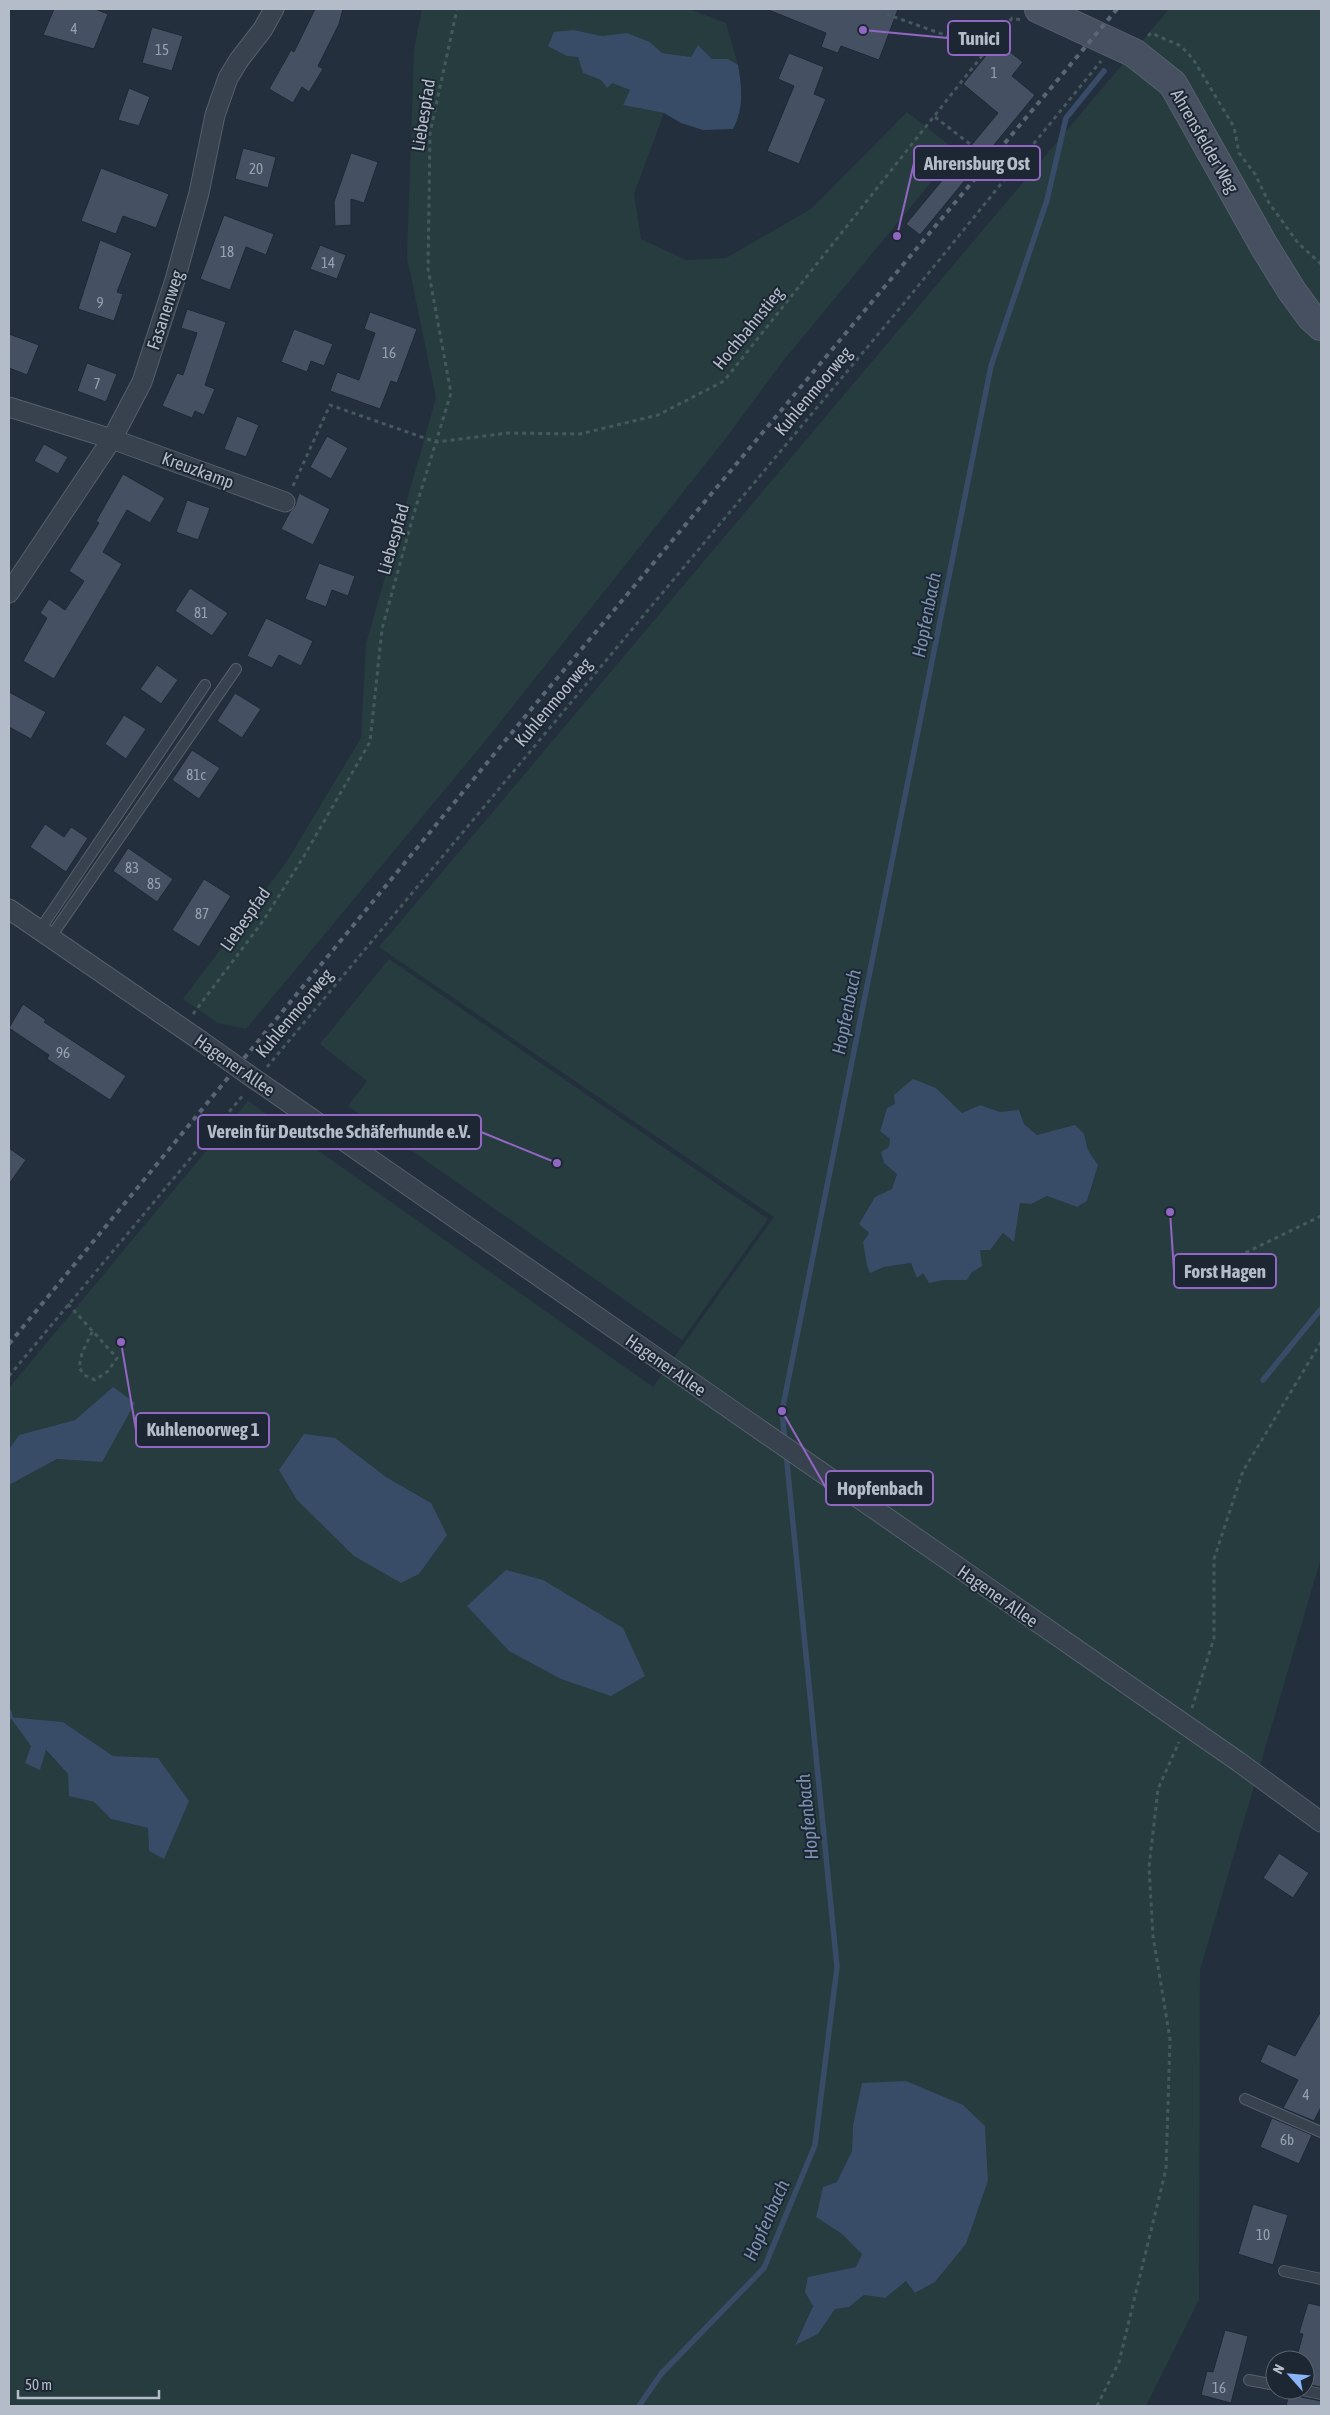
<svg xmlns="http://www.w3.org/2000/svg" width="1330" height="2415" viewBox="0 0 1330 2415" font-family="'Asap Condensed',sans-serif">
  <rect width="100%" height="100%" fill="#242f3e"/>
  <!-- green -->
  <path fill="#263c3f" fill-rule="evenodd" d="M422 9H689L726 23 738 65 728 59H712L698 45 691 57 662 53 650 42 627 33 602 36 574 30 567 56 578 57 583 73 601 80 606 87 612 83 630 90 623 105 664 113 634 194 641 239 686 260 726 258 811 209 907 112 957 151 783 361 723 442 486 740 246 1029 218 1023 183 999 287 861 361 738 366 644 436 398 407 257 414 50Z
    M1169 9H1321V1558L1200 1970 1199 2300 1146 2406H9V1485L57 1459 102 1462 113 1387 75 1420 19 1435 9 1449V1388L248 1101 653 1387 774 1217 379 947ZM936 1088 962 1113 980 1105 1000 1112 1019 1110 1024 1124 1037 1135 1070 1128 1084 1134 1088 1150 1098 1165 1087 1201 1077 1207 1047 1196 1031 1204 1020 1203 1014 1242 1003 1233 998 1240 980 1250 967 1280H944L929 1283 923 1273 917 1277 911 1263 884 1267 863 1242 869 1233 859 1224 875 1197 892 1189 897 1173 889 1147 890 1139 880 1130 887 1108ZM304 1434 386 1477 431 1503ZM11 1717 63 1722 113 1756 158 1759 164 1858 149 1851 148 1828 111 1819 94 1802 70 1796 68 1774 45 1750 25 1763 31 1746ZM853 2125 985 2126 988 2181 966 2244 935 2282 916 2293 906 2281 885 2298 864 2295 849 2307 835 2309 818 2334 795 2344 813 2305 808 2277 857 2267 863 2254 842 2234 816 2217 823 2187 837 2183 852 2151Z
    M389 959 768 1219 682 1340 348 1106 367 1081 320 1044Z"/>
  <!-- water -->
  <path fill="#394c67" d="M574 30 602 36 627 33 650 42 662 53 691 57 698 45 712 59H728L738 65C742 88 744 108 733 129L703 130 681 123 664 113 623 105 630 90 612 83 607 88 601 80 583 73 578 57 567 56 548 46 554 32Z
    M913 1079 936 1088 962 1113 980 1105 1000 1112 1019 1110 1024 1124 1037 1135 1075 1125 1084 1134 1088 1150 1098 1165 1087 1201 1077 1207 1047 1196 1031 1204 1020 1203 1014 1242 1003 1233 990 1250H980L982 1266 972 1272 967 1280H944L929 1283 923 1273 917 1278 911 1263 884 1267 870 1273 867 1266 863 1242 869 1233 859 1224 875 1197 892 1189 897 1174 884 1163 881 1152 889 1147 890 1139 880 1131 887 1108 895 1104 894 1095Z
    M113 1387 135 1403 102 1462 57 1459 9 1485V1449L19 1435 75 1420Z
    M304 1434 335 1438 386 1477 431 1503 447 1535 419 1574 401 1583 354 1556 297 1500 279 1470Z
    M506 1570 543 1580 623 1628 645 1676 611 1696 561 1679 509 1651 467 1606Z
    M10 1717 63 1722 113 1756 158 1758 189 1801 164 1859 149 1851 148 1828 111 1819 94 1802 69 1796 68 1774 46 1750 40 1770 25 1763 31 1746Z
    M906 2081 963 2105 985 2126 988 2181 966 2244 935 2282 915 2293 906 2281 885 2298 864 2295 849 2307 835 2309 818 2334 795 2345 813 2306 805 2292 808 2277 856 2267 862 2254 842 2234 816 2217 823 2187 837 2182 852 2151 853 2125 862 2083Z"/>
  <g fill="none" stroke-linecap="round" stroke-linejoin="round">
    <!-- stream -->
    <path stroke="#394c67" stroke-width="5.5" d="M1263 1380 1321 1309
      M785 1442 782 1411 991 366 1047 200 1066 118 1104 71
      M9 1712 10 1717
      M639 2406 661 2374 764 2268 815 2145 837 1967 786 1453"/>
  </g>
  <!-- building -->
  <path fill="#455162" stroke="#1f2835" d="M54 9H95L108 14 94 49 43 35Z
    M315 9H343L339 24 318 66 323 69 309 92 302 87 293 103 269 89 291 50 294 52Z
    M766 9H898L879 60 841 46 838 53 821 47 826 33Z
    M152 27 183 36 172 71 142 63Z
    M997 42 1023 62 1012 76 1035 95 920 235 906 224 998 113 963 84Z
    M789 53 824 67 814 94 826 99 799 164 767 151 794 86 778 79Z
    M129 88 150 97 139 126 118 120Z
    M243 148 276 157 268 188 235 179Z
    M351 153 378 162 364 203 351 199V225L335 226 334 202Z
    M101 168 169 194 156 228 123 216 116 234 81 221Z
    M224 215 274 234 266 255 246 247 230 290 200 279Z
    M100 240 132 253 117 292 123 294 114 321 78 309Z
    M320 245 346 255 337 279 310 269Z
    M187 309 226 322 205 385 215 389 204 415 195 411 192 418 162 406 177 373 183 375 197 333 181 328Z
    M370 312 417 329 397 383 391 381 380 409 330 391 337 372 359 380 375 333 364 329Z
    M294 329 333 344 324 366 311 361 307 372 281 362Z
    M9 334 39 345 27 375 9 368Z
    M87 363 117 374 106 402 77 391Z
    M237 416 259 425 246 457 224 449Z
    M327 436 348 448 331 479 310 467Z
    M44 444 68 457 58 474 34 461Z
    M123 474 165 498 150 523 127 510 103 552 122 564 54 679 23 661 47 618 40 613 49 599 65 610 84 581 69 571 99 523 96 521Z
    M299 493 330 509 313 545 281 529 290 512 295 506Z
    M187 500 210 508 198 540 176 532Z
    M319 563 355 576 348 596 332 590 326 607 305 599Z
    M190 588 228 613 212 636 175 611Z
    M266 618 313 641 301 666 279 655 272 668 247 656Z
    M157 665 178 680 161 704 140 689Z
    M9 692 46 712 31 739 9 727Z
    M235 693 261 709 242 738 217 721Z
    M124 715 146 729 126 759 105 744Z
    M192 750 220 768 199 799 172 780Z
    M45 824 64 837 71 827 88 838 66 872 30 847Z
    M128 848 173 879 157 902 113 871Z
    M204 879 231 896 199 947 172 930Z
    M23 1004 46 1020 44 1022 126 1076 110 1100 47 1059 49 1055 9 1028Z
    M9 1148 26 1160 9 1184Z
    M1279 1853 1309 1873 1293 1898 1263 1878Z
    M1321 2011V2107L1314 2121 1283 2108 1298 2080 1260 2062 1268 2044 1295 2056Z
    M1272 2118 1312 2135 1299 2164 1260 2147Z
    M1253 2204 1288 2215 1273 2265 1238 2254Z
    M1308 2303 1321 2306V2387L1305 2384V2360H1296L1303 2334 1299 2333Z
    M1225 2330 1248 2336 1231 2403 1201 2395 1207 2371 1213 2372Z
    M1290 2390H1295L1301 2397 1321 2401V2406H1286Z"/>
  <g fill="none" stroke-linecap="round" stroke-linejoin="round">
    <!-- lane casing -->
    <g stroke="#565f6c" stroke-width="12">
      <path id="lane" d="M39 931 205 685
        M50 938 236 669
        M1245 2099 1321 2132
        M1284 2271 1321 2279
        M1249 2380 1275 2385
        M1302 2390 1321 2394"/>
    </g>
    <!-- street casing -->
    <g stroke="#565f6c" stroke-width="21">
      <path id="street" d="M9 407 112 439 285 502
        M9 593 112 439 142 382 175 280 199 193 215 115 228 78 239 60 263 29 274 9
        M9 909 201 1041
        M246 1073 1239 1762 1321 1822"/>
    </g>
    <!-- secondary casing -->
    <g stroke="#565f6c" stroke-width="30">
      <path id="secondary" d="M1039 9 1134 53 1173 84 1264 246 1292 291 1311 317 1321 326"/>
    </g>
    <!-- path -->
    <path stroke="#44595c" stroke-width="3" stroke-dasharray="4 4" stroke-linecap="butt" d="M886 14 956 39
      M1148 36 1151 33 1181 46 1193 59 1234 127 1239 153 1255 174 1269 203 1298 243 1321 264
      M935 117 979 151
      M293 486 330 405 436 442 508 433 580 434 658 415 724 381 1012 18 1021 20
      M193 1014 263 921 304 856 370 742 382 629 412 520 451 393 428 269 430 133 457 9
      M267 1067 905 302 1101 61
      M1224 1263 1321 1216
      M68 1304 117 1358 108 1371 95 1380 86 1376 79 1368 82 1353 93 1330
      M9 1376 244 1094
      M1192 1708 1214 1638V1559L1243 1471 1321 1342
      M1097 2406 1119 2362 1166 2169 1170 2039 1153 1936 1149 1867 1158 1789 1179 1742"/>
    <!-- lane -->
    <use href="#lane" stroke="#38414e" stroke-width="10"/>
    <!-- street -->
    <use href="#street" stroke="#38414e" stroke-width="19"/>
    <!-- secondary -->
    <use href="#secondary" stroke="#465061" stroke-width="28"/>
    <!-- rail -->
    <path stroke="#5a6575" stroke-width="4" stroke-dasharray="5 5" stroke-linecap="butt" d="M9 1344 528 713 1117 9"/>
    <!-- street-bridge casing -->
    <g stroke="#565f6c" stroke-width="21" stroke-linecap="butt">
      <path id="street-bridge" d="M201 1041 246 1073"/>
    </g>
    <!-- street-bridge -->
    <use href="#street-bridge" stroke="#38414e" stroke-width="19"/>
  </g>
  <g text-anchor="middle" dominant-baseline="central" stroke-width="4" stroke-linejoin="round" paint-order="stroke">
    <!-- number labels -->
    <g font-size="15" fill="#98a1af">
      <text x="74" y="28">4</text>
      <text x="162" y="49">15</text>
      <text x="994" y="72">1</text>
      <text x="256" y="168">20</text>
      <text x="227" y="251">18</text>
      <text x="328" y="262">14</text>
      <text x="100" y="302">9</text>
      <text x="389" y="352">16</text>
      <text x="97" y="383">7</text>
      <text x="201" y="612">81</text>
      <text x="196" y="774">81c</text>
      <text x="132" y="867">83</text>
      <text x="154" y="883">85</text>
      <text x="202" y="913">87</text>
      <text x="63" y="1052">96</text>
      <text x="1306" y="2094">4</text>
      <text x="1287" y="2139">6b</text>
      <text x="1263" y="2234">10</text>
      <text x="1219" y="2387">16</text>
    </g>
    <!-- street labels -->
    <g font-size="18" fill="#b4bcc9" stroke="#1d2633">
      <text transform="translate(423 115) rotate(-81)">Liebespfad</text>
      <text transform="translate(1205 141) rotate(60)">Ahrensfelder Weg</text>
      <text transform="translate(165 310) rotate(-72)">Fasanenweg</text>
      <text transform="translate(748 328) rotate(-51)">Hochbahnstieg</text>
      <text transform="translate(813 391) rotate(-50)">Kuhlenmoorweg</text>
      <text transform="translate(198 470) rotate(20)">Kreuzkamp</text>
      <text transform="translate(393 539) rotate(-74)">Liebespfad</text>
      <text transform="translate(553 702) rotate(-50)">Kuhlenmoorweg</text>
      <text transform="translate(245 919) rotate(-55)">Liebespfad</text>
      <text transform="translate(294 1013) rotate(-50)">Kuhlenmoorweg</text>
      <text transform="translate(235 1065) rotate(35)">Hagener Allee</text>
      <text transform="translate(666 1365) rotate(35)">Hagener Allee</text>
      <text transform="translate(998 1596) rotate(35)">Hagener Allee</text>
    </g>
    <!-- water labels -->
    <g font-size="19" font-style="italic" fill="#7c92b1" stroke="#1d2633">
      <text transform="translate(926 615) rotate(-79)">Hopfenbach</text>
      <text transform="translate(846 1012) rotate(-79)">Hopfenbach</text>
      <text transform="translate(807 1817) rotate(-96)">Hopfenbach</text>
      <text transform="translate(766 2220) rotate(-66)">Hopfenbach</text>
    </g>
  </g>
  <!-- callouts -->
  <path fill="none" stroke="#9266c3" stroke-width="2" d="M863 30L948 38M897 236L914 163M557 1163L481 1132M1170 1212L1174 1271M121 1342L136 1430M782 1411L826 1488"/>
  <g fill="#9266c3" stroke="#1d2633" stroke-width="2">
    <circle cx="863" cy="30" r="5"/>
    <circle cx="897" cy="236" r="5"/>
    <circle cx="557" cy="1163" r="5"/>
    <circle cx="1170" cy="1212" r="5"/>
    <circle cx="121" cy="1342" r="5"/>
    <circle cx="782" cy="1411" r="5"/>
  </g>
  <g fill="#1d2633" stroke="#9266c3" stroke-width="2">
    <rect x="948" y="21" width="62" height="34" rx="5"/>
    <rect x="914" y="146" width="126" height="34" rx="5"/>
    <rect x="198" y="1115" width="283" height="34" rx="5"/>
    <rect x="1174" y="1254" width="102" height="34" rx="5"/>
    <rect x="136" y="1413" width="133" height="34" rx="5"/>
    <rect x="826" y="1471" width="107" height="34" rx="5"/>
  </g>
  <g font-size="19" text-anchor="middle" font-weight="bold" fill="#b4bcc9">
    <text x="979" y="45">Tunici</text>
    <text x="977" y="170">Ahrensburg Ost</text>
    <text x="339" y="1138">Verein für Deutsche Schäferhunde e.V.</text>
    <text x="1225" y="1278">Forst Hagen</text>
    <text x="203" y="1436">Kuhlenoorweg 1</text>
    <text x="880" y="1495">Hopfenbach</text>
  </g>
  <!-- border -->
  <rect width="1330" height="2415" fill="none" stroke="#b4bcc9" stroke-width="20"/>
  <!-- north arrow -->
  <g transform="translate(1290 2375) rotate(297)"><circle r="24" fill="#1d2633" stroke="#59626f"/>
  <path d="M0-4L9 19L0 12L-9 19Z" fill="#8ab4f8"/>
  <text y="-8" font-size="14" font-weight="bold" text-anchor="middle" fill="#b4bcc9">N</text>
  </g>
  <!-- scale -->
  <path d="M18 2390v8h141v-8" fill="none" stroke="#b4bcc9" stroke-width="2.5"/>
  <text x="25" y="2390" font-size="15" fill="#b4bcc9" stroke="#1d2633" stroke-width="4" paint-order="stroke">50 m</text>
</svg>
